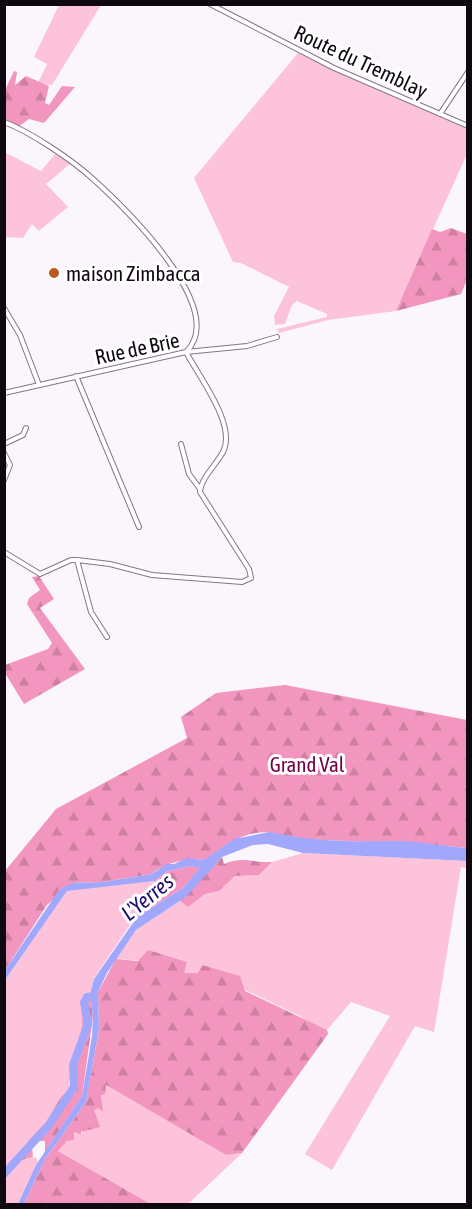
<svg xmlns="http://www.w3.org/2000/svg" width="472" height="1209" viewBox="0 0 472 1209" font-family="'Asap Condensed',sans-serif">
  <defs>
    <pattern id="forest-firs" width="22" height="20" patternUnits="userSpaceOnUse" patternTransform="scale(1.5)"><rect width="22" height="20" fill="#f296bf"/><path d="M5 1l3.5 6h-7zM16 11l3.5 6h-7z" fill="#ce80a3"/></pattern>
  </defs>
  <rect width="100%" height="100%" fill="#faf6fb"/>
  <!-- green -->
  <path fill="#fcc3db" d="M59 5H101L52 85 38 83 47 64 34 57Z
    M298 53 467 129V154L396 311 328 320 279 333 277 329 327 317V314L297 301 292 305 285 324 275 325 274 316 289 287 241 263 233 262 194 178Z
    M4 152 41 171 55 154 70 164 46 184 68 207 39 231 32 224 23 238 5 237Z
    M303 853 467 861V868L461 867 434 1032 415 1026 332 1170 305 1154 390 1016 351 1002 327 1030C316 1030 308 1020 298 1015 262 1000 223 973 183 973L187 963 116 959 136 930 180 901 188 906 205 894 219 891 235 876 259 875 272 862Z
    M147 880 154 881 163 898 135 914 129 921 130 925 94 978 90 994H85L82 1011 85 1020 79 1043 71 1063 69 1089C58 1099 54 1113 44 1124 31 1141 18 1155 5 1171V980L67 891Z
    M106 1085 226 1155 242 1153 188 1204H151L58 1151 73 1132 81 1135 94 1109 98 1108 102 1111 101 1095Z
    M35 1157 38 1161 18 1204H5L4 1178 19 1161Z"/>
  <!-- forest -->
  <path fill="url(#forest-firs)" d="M14 71 17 72 15 85 26 76 49 86 45 103 49 105 62 86 75 87 44 123 29 119 18 127 5 120V90Z
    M451 228 467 234V280L461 294 396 311 432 229 440 232Z
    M39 576 54 599 40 608 85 669 24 704 5 673V665L48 649 52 643 27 604 29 598 40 590 32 577Z
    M285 685 467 720V848C412 842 357 842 302 839 286 838 273 830 256 833 235 836 222 850 204 860 187 858 165 862 152 874L103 882 72 883 47 905 5 970V871L56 809 187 738 181 717 216 693Z
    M222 857 224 864C244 856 252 863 272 862L259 875 235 876 219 891 205 894 188 907 180 901Z
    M190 866 201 868 183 888 137 917 130 925 129 921 135 914 162 898 154 881 168 871Z
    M148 950 187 962 184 973H198L202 965 240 976 245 991 327 1030 328 1034 242 1153 226 1155 106 1085 105 1094 101 1095 103 1112 98 1108 94 1110 100 1127 81 1132V1135L74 1132V1140L67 1141 58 1151 151 1204H24L45 1159 86 1102 99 1029 98 992 116 959 138 961Z
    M85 994H90L93 1017 82 1096 45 1152V1141H39L32 1148 33 1157 19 1161 18 1157 30 1139 46 1122 61 1097 69 1089C72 1080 69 1070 72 1061 79 1036 86 1029 80 1002Z"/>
  <!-- water -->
  <path fill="#a1a8fc" d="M270 832C309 841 349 842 389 841 415 840 442 846 467 848V861L303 853 268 844 253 845 222 857 186 897 136 930 107 973 98 992 99 1029 86 1102 45 1159 24 1204H18L36 1165 82 1096 92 1036 93 1017 90 994 94 979 137 917 183 888 200 868 190 866 168 871 154 881 67 891 5 980V970L59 890 72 883 103 882 152 874 166 864H174L187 858 204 860 234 839Z"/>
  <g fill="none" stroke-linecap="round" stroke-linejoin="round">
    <!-- river -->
    <path stroke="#a1a8fc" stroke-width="8" d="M4 1174 48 1126 74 1087 73 1065 88 1024 84 1002 87 997 94 996"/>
    <!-- minor casing -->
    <g stroke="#85748d" stroke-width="6">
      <path id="minor" d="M210 4 334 68 468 126
        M440 114 468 72
        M4 122C31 132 72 160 93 179 124 207 230 309 186 352
        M4 308 20 335 39 385
        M76 376 139 527
        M4 393 186 352 247 346 277 337
        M4 444 23 435 26 428
        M181 444 189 474 200 489
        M4 453 10 465 4 480
        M4 552 40 574 71 560H77L110 564 152 575 242 582 251 578 249 569 200 492C201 478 216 465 223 452 237 425 199 377 186 352
        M77 560 91 612 107 637"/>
    </g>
    <!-- minor -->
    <use href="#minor" stroke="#fff" stroke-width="4"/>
  </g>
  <!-- markers -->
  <circle fill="#bc5920" stroke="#fff" stroke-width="2" cx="54" cy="273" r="6"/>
  <g text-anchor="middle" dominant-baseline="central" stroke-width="6" stroke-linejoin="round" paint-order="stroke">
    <!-- street labels -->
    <g font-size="21" fill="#0f0811" stroke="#fff">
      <text transform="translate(361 61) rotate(25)">Route du Tremblay</text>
      <text transform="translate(137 348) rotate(-12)">Rue de Brie</text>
    </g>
    <!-- poi labels -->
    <g font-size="21" fill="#0f0811" stroke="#fff" text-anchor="start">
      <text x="66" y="273">maison Zimbacca</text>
    </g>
    <!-- park labels -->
    <g font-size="21" fill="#710045" stroke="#fff">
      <text x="307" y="764">Grand Val</text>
    </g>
    <!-- water labels -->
    <g font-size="22" font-style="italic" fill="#220f70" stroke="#fff">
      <text transform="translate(147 897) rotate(-39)">L'Yerres</text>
    </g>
  </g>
  <!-- border -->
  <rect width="472" height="1209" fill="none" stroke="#0f0811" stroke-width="12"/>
</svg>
